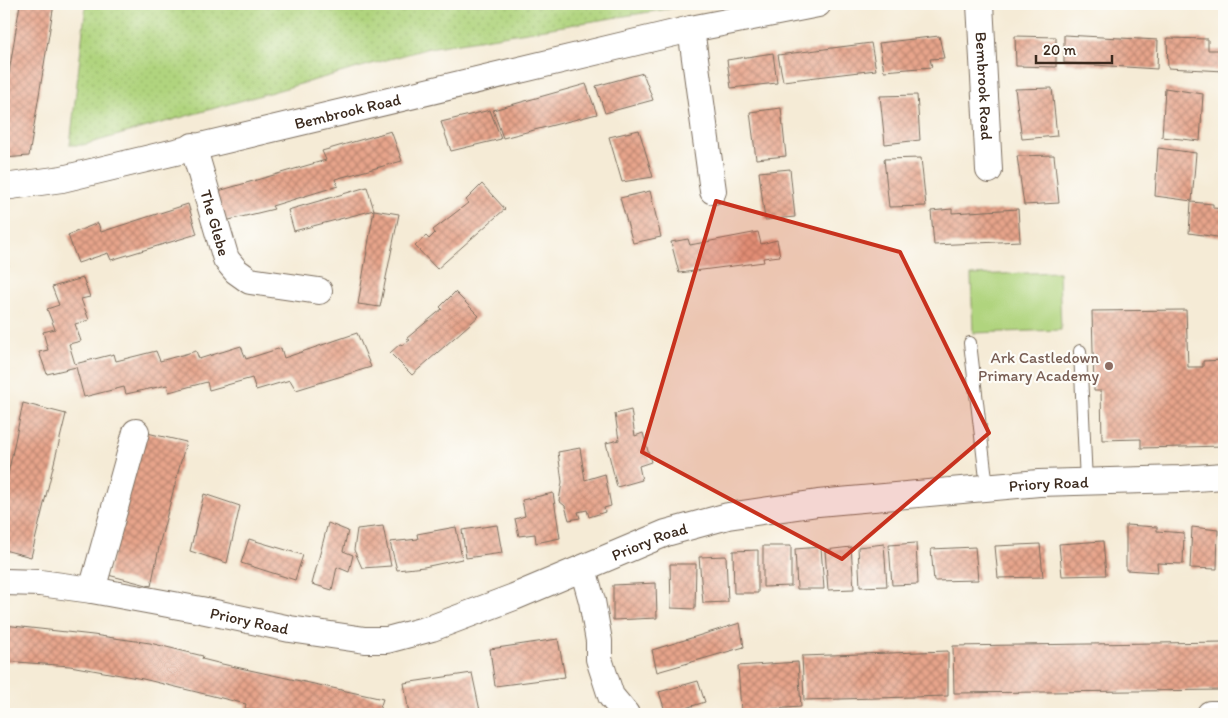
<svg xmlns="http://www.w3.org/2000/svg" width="1228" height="718" viewBox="0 0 1228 718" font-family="Itim,sans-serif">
  <defs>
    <pattern id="green-dots" width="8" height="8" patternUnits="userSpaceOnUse" patternTransform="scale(1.25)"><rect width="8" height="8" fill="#b0d47e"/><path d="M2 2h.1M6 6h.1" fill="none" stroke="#98b66c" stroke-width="1.8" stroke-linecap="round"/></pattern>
    <pattern id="building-cross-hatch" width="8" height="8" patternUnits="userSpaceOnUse" patternTransform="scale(1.25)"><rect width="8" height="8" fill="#e7a48b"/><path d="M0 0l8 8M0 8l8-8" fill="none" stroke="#bc8671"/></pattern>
  </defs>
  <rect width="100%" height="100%" fill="#fdfcf7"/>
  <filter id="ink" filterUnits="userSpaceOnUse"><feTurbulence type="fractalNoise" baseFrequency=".02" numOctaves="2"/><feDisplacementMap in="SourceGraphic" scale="10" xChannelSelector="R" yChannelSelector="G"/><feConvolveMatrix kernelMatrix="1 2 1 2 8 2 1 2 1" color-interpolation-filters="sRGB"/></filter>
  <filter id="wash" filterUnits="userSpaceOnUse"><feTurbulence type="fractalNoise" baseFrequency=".0096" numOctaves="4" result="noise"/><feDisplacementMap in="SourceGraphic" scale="20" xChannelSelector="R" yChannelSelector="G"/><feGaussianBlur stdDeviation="1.12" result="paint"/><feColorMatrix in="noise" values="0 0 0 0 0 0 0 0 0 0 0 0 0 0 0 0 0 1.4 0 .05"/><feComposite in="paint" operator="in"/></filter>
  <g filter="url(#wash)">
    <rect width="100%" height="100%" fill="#f5ebd6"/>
    <!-- green -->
    <path fill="url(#green-dots)" stroke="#767f4e" d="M86 4H698L429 48 83 145H70Z"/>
    <!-- pitch -->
    <path fill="#b0d47e" stroke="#767f4e" d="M1059 272 1061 330 973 333 971 275Z"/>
    <g id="blocks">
      <!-- building -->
      <path fill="url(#building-cross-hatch)" d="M20 4H54L29 156 4 158V104Z
        M1064 35 1158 40 1157 69 1064 63Z
        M939 36 944 58 930 59 932 67 884 71 879 43Z
        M1015 36 1056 37V67L1016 66Z
        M1167 38 1208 39V50H1224V71L1168 68Z
        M871 43 876 70 783 81 778 55Z
        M773 53 777 83 731 88 727 60Z
        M643 73 653 100 605 113 596 86Z
        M586 84 597 114 503 138 493 110Z
        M1052 88 1057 136 1022 139 1015 89Z
        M1165 88 1203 94 1200 141 1162 137Z
        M917 95 920 140 885 144 880 96Z
        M781 108 786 156 756 159 750 112Z
        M490 110 501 139 451 151 441 122Z
        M639 130 653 177 622 182 609 137Z
        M391 131 402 161 335 179 338 186 272 206 274 209 221 222 208 194 326 160 322 151Z
        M1158 148 1196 153 1192 201 1155 196Z
        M1054 155 1059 203 1024 205 1017 156Z
        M921 158 926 206 889 207 884 159Z
        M790 169 795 217 765 220 759 172Z
        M482 184 505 209 437 269 415 246 426 236 429 239 435 233 433 230 468 203 466 200Z
        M367 187 374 210 294 231 288 210Z
        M650 191 661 237 633 243 620 198Z
        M1191 202 1213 204V208L1224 209V238L1189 233Z
        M188 204 197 234 111 260 108 253 78 263 68 235 98 223 101 232Z
        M952 209V213L1018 209 1020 241 934 245 931 211Z
        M374 210 399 214 380 307 358 304Z
        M758 232 761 244 777 240 780 256 763 258 764 262 679 273 671 242 688 239 690 245Z
        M4 251 9 266 4 267Z
        M83 278 90 297 81 299 89 320 75 324 81 341 69 344 75 364 114 354 116 361 156 351 160 361 196 351 199 359 241 346 246 359 281 348 284 358 357 333 371 367 296 390 290 380 256 390 252 378 209 390 207 382 169 392 167 385 126 394 124 387 84 397 76 367 47 374 39 352 48 350 43 332 55 329 47 309 59 305 52 287Z
        M455 292 479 316 412 375 390 353 400 344 403 345 410 340 407 338 442 309 440 307Z
        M1186 310 1188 367H1203V361L1224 360V446L1141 448V439L1102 440 1101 391H1094L1092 311Z
        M23 403 66 414 31 557 4 550V493Z
        M631 410 635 436 643 433 651 462 639 466 642 480 617 487 606 443 619 440 615 414Z
        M143 432 186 442 161 538 151 586 108 575Z
        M580 448 585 480 605 474 611 506 604 508 605 512 589 517 587 510 578 512 580 518 569 520 565 506 559 501 562 482 558 452Z
        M553 493 560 538 536 543 535 534 519 536 515 519 525 516 522 500Z
        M204 494 240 506 227 563 190 551Z
        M328 523 348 531 343 551 353 555 349 572 337 567 332 590 312 584Z
        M497 525 502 553 466 558 462 530Z
        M1126 525 1157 527V531L1184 533 1183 564 1157 563 1158 572 1126 570Z
        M383 526 391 566 362 568 354 550 357 529Z
        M456 527 462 559 424 567 397 570 390 542 418 539 417 534Z
        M1192 527 1218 530 1217 569 1190 568Z
        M249 539 303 555 295 580 241 563Z
        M1103 541 1106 575 1062 576 1059 544Z
        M916 543 918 584 892 585 889 545Z
        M884 544 887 586 860 587 858 547Z
        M1040 544 1043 577 998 578 995 546Z
        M763 546H791V586L763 587Z
        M821 547 824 589H797L795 549Z
        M851 547 854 589 828 590 825 550Z
        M975 547 978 580 934 581 931 549Z
        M758 550V593H734L733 551Z
        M726 556 728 602 703 603 699 557Z
        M670 564H696L695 609 671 608Z
        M656 583 657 618 613 620V585Z
        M740 623 744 647 657 672 652 650Z
        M4 625 93 635 150 643 203 656 202 659 222 664 383 699 378 714H266L245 708 246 704 143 679 70 666 4 661Z
        M558 639 565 677 495 686 490 649Z
        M1224 642V690L954 693 953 646Z
        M948 651V696L804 700 802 656Z
        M798 662 801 707 741 711 738 666Z
        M472 673 480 711 456 714H409L404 683Z
        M698 681 705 702 666 714 659 692Z"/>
    </g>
  </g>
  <g filter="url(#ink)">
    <use href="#blocks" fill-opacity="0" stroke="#7c6e5e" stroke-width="1"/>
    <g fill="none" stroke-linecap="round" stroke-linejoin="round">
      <!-- lane casing -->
      <g stroke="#7c6e5e" stroke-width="14">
        <path id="lane" d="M970 343 987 487
          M1080 351 1086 482"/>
      </g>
      <!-- street casing -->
      <g stroke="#7c6e5e" stroke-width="28">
        <g id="street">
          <path id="s1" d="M980 4 989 170"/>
          <path d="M691 29 713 191"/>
          <path id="s2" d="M193 146 226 259 236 271 250 281 319 291"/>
          <path id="s3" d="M4 187 62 179 691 29 818 4"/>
          <path d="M583 569 592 601 599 641V659L611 696 626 714"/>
          <path id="s4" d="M4 582 40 583 92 590 201 610 290 629 365 640H387L432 628 514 597 666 533 728 516 818 503 1039 483 1181 479 1224 476"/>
          <path d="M92 590 136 432"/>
          <path d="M1210 714H1224"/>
        </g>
      </g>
      <!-- lane -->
      <use href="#lane" stroke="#fff" stroke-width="12"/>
      <!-- street -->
      <use href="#street" stroke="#fff" stroke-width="26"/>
    </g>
  </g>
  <!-- marked area -->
  <path fill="#c8321e" fill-opacity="0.2" stroke="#c8321e" stroke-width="4" stroke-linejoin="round" d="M716 201 900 252 989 433 842 559 642 452Z"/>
  <!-- markers -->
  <circle fill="#8d6e63" stroke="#fdfcf7" stroke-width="2" cx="1109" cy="366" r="5"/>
  <g text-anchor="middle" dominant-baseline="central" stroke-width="4.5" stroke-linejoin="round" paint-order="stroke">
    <!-- street labels -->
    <g font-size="16" fill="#3b2a1e" stroke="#fdfcf7">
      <text stroke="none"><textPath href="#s1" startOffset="82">Bembrook Road</textPath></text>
      <text stroke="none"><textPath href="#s3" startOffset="352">Bembrook Road</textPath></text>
      <text stroke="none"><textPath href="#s2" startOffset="80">The Glebe</textPath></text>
      <text stroke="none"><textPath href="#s4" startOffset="1074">Priory Road</textPath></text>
      <text stroke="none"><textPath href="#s4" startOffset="669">Priory Road</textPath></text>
      <text stroke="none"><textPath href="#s4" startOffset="249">Priory Road</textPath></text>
    </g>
    <!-- education labels -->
    <g font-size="16" fill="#785e54" stroke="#fdfcf7" text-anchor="end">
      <text x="1099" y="357">Ark Castledown<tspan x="1099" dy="18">Primary Academy</tspan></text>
    </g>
  </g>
  <!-- margin -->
  <rect width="1228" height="718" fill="none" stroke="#fdfcf7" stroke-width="20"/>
  <!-- scale -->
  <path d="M1036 55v8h76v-8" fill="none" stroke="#3b2a1e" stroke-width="2.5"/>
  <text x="1043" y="55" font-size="15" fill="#3b2a1e" stroke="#fdfcf7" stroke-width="4" paint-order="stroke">20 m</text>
</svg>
